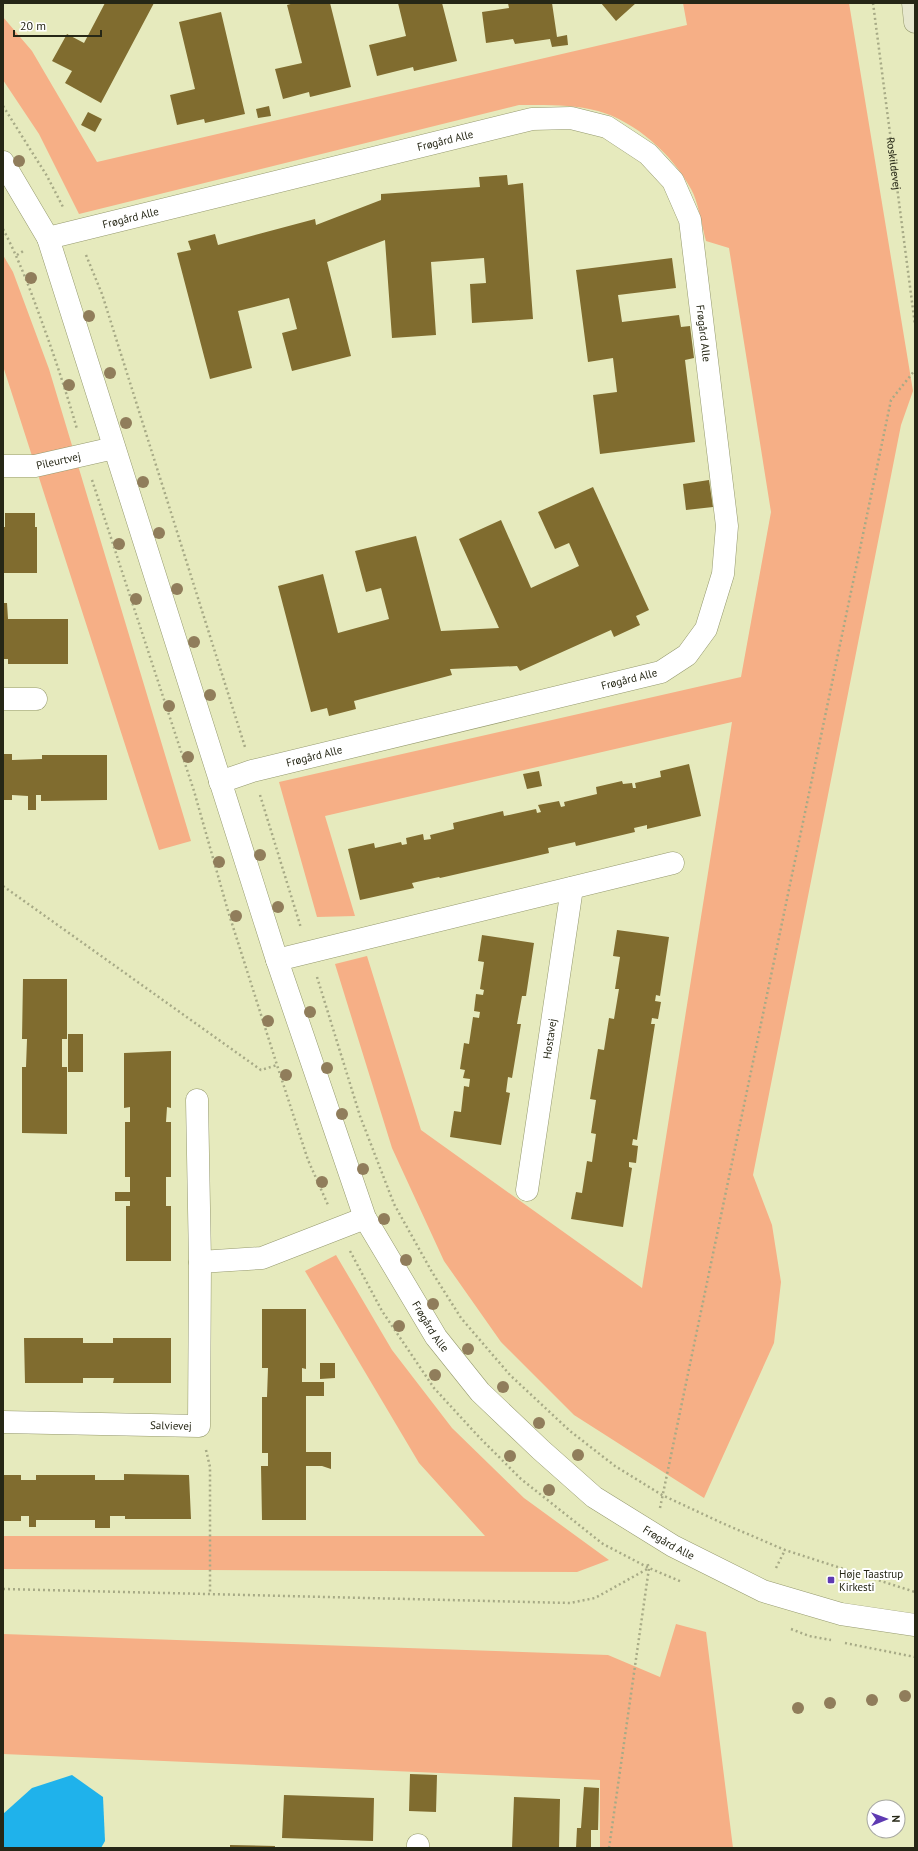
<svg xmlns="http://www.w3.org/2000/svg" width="918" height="1851" viewBox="0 0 918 1851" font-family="'PT Sans',sans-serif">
  <rect width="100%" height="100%" fill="#e6eabd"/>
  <!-- green -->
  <path fill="#f6af86" d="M683 3H849L913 391 901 425 753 1175 772 1225 781 1282 774 1343 704 1498 574 1415 501 1342 444 1261 392 1148 335 964 367 956 421 1130 642 1288 732 722 325 816 355 916 317 917 279 782 741 677 771 512 729 248 706 241C702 226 698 201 691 189 673 155 635 121 598 111 572 104 545 105 519 105L79 214 39 134 3 80V17L32 51 97 162 687 25Z
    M3 255 13 272 49 369 191 841 159 850 3 366Z
    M336 1255 392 1350 452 1428 524 1498 609 1560 577 1572 3 1569V1536H485L419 1463 305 1271Z
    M676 1624 706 1632 733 1848H600V1780L3 1754V1634L608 1655 660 1677Z"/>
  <!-- water -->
  <path fill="#1fb2eb" d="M72 1775 103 1797 105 1841 101 1848H3V1814L32 1788Z"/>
  <!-- building -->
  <path fill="#806c2f" d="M105 3H154L101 103 65 83 72 71 52 61 67 34 84 43Z
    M294 3H330L351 87 310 97 309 92 283 99 275 69 302 63 287 5Z
    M398 3H442L457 61 414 71 413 67 377 76 369 45 406 36Z
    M508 3H552L557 37 567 35 568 45 552 47 550 39 515 44 513 39 486 43 482 12 509 8Z
    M601 3H636L616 21Z
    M221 12 245 114 205 123 204 119 177 125 170 95 195 89 179 22Z
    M269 106 271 116 258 118 256 109Z
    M88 112 102 119 95 132 81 125Z
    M507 175 508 185 523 183 533 319 472 323 470 284 486 283 484 258 431 262 436 335 392 338 385 240 327 262 351 356 292 371 282 333 297 329 289 298 238 311 252 368 210 379 177 253 191 250 188 241 215 234 218 245 315 219 316 225 381 200V194L480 187 479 177Z
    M672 258 676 288 618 295 622 322 679 315 681 327 690 326 694 358 685 360 695 442 600 454 593 395 617 392 613 358 588 362 576 270Z
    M709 480 713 507 686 510 683 484Z
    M593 487 649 610 636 616 640 625 614 637 611 630 520 671 517 666 450 669 452 675 354 701 356 709 329 716 327 708 311 712 278 586 323 574 338 633 389 619 381 588 366 592 355 551 416 536 441 631 499 628 459 539 501 520 531 588 579 566 569 543 555 549 538 512Z
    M5 513H35V527H37V573H3V527H5Z
    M3 603H7L8 619H68V664H8V659H3Z
    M3 754H12V760L42 759V755H107V800L41 801V795H36V810H28V796L12 795V800H3Z
    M689 764 701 816 647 829V825L634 828 635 832 576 846 575 842 548 848 549 853 440 878 439 877 412 883 414 888 360 900 348 849 374 843 375 848 401 842 402 845 407 844 406 838 423 834 424 840 431 839 430 835 454 829 453 823 503 811 504 816 536 809 537 813 541 812 538 805 559 801 561 807 565 806 564 802 597 794 596 787 622 781 623 784 632 783 633 788H636L635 783 661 777 660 771Z
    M539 771 542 786 527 789 523 774Z
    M617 930 669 937 660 996 656 995 655 1001 661 1002 658 1019 652 1018 651 1024H655L637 1140 633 1139 632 1145 638 1146 636 1163 629 1162V1167L632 1168 623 1227 571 1219 576 1192 582 1193 587 1161 592 1162 596 1134 591 1133 596 1100 590 1099 598 1049 604 1050 609 1018 614 1019 619 989H615L620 957 613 956Z
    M482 935 534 943 526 996H522L517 1024H521L512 1078 508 1077 506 1092 510 1093 501 1145 450 1137 454 1111 461 1112 464 1086 469 1087 470 1079 463 1078 465 1070 460 1069 464 1043 469 1044 473 1017 479 1018 480 1012 474 1011 476 994 483 995 484 990 480 989 484 962 478 961Z
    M23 979H67V1039H62V1067H67V1134L22 1133V1067H26L27 1039H22Z
    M68 1034H83V1072H68Z
    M171 1051V1108L167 1107 166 1122H171V1177H166V1206H171V1261H126V1206H130V1201H115V1192H130V1177H125V1122H130V1107L124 1108V1053Z
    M262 1309H306V1369L302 1368V1382H324V1396H306V1452H331V1469L322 1466H306V1520H262L261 1466H268V1453H262V1397H267L268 1368H262Z
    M24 1338H83V1343H113V1338H171V1383H113L114 1378H83V1383H25Z
    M320 1363H335V1378L320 1379Z
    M124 1474 189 1475 191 1519H125V1516H110V1528H95V1520H36V1527H29V1516H21V1521H3V1475H21V1480H36V1475H95V1480H124Z
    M410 1774 437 1775 436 1812 409 1811Z
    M584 1787 599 1788 598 1830H591V1848H576L577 1828H581Z
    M284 1795 374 1798 373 1841 282 1838Z
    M514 1797 560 1799 559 1848H512Z
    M230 1845 275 1846V1848H230Z"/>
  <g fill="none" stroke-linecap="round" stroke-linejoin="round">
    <!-- minor casing -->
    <g stroke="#95996e" stroke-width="23">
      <g id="minor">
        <path id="s2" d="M48 238 532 119 571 118 607 127 648 154 673 181 690 220 727 526 723 574 706 629 687 655 661 672 252 771 220 782"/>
        <path id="s3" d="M3 466H35L114 448"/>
        <path d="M3 699H36"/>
        <path d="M277 960 673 863"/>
        <path id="s4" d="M527 1190 572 888"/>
        <path d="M200 1262 262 1258 365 1218"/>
        <path id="s5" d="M3 1422 199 1426 200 1262 197 1100"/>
        <path d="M418 1848V1845"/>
      </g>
    </g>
    <!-- tertiary casing -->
    <g stroke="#95996e" stroke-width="23">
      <g id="tertiary">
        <path id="s6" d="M3 162 48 238 277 960 365 1218 436 1337 480 1392 541 1450 594 1497 673 1546 763 1591 841 1614 915 1625"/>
      </g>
    </g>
    <!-- secondary casing -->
    <g stroke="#95996e" stroke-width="23">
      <path id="secondary" d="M913 3 915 22"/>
    </g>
    <!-- path -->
    <g stroke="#a7aa86" stroke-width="2.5" stroke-dasharray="2 3" stroke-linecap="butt">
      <path id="s1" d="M873 3 915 325"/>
      <path d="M3 106 47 176 63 207"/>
      <path d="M3 229C21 263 34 300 47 336 58 367 68 398 77 429"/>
      <path d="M17 255 25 250"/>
      <path d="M86 255 102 294 245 747"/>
      <path d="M92 480 194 791 228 911 277 1065 308 1160 328 1205"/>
      <path d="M260 795 301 928"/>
      <path d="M3 886 261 1070 277 1065"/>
      <path d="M317 977 360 1116 394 1204 432 1272 461 1318 510 1375 570 1431 615 1466 662 1495 722 1523 785 1550 915 1592"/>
      <path d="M350 1251 382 1311 434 1388 479 1437 521 1479 603 1544 649 1568 682 1582"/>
      <path d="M206 1450 210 1467V1593"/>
      <path d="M660 1508 891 400 915 370"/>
      <path d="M776 1568 785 1550"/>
      <path d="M3 1589 570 1603 595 1598 649 1568"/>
      <path d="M791 1629 809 1636 831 1640"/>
      <path d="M845 1643 915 1657"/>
      <path d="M609 1848 649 1568 647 1562"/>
    </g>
    <!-- minor -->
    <use href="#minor" stroke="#fff" stroke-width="22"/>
    <!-- tertiary -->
    <use href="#tertiary" stroke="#fff" stroke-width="22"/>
    <!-- secondary -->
    <use href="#secondary" stroke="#e6e7ce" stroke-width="22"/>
  </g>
  <!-- trees -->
  <g fill="#907d5b">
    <circle cx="19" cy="161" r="6"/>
    <circle cx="31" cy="278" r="6"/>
    <circle cx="89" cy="316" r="6"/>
    <circle cx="110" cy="373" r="6"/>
    <circle cx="69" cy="385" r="6"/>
    <circle cx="126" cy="423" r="6"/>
    <circle cx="143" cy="482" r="6"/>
    <circle cx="159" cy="533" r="6"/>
    <circle cx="119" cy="544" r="6"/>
    <circle cx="177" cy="589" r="6"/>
    <circle cx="136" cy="599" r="6"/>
    <circle cx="194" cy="642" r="6"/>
    <circle cx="210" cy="695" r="6"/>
    <circle cx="169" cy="706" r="6"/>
    <circle cx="188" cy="757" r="6"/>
    <circle cx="260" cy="855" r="6"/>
    <circle cx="219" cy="862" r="6"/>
    <circle cx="278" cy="907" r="6"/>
    <circle cx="236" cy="916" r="6"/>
    <circle cx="310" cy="1012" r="6"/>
    <circle cx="268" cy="1021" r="6"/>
    <circle cx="327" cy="1068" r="6"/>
    <circle cx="286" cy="1075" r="6"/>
    <circle cx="342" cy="1114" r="6"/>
    <circle cx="363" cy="1169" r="6"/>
    <circle cx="322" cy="1182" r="6"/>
    <circle cx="384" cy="1219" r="6"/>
    <circle cx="406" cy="1260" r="6"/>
    <circle cx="433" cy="1304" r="6"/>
    <circle cx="399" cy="1326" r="6"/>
    <circle cx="468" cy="1349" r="6"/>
    <circle cx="435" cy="1375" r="6"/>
    <circle cx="503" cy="1387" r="6"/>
    <circle cx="539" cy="1423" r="6"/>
    <circle cx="578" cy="1455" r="6"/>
    <circle cx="510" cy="1456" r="6"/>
    <circle cx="549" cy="1490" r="6"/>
    <circle cx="905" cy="1696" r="6"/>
    <circle cx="872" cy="1700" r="6"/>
    <circle cx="830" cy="1703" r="6"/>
    <circle cx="798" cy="1708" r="6"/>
  </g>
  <!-- markers -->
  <rect fill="#5e3ab2" stroke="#fff" stroke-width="1.5" x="827" y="1576" width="8" height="8" rx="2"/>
  <g text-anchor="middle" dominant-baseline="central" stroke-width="4" stroke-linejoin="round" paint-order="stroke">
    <!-- street labels -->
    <g font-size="11" fill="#262716" stroke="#fff">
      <text stroke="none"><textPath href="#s2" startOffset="409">Frøgård Alle</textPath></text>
      <text stroke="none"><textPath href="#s1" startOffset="162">Roskildevej</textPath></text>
      <text stroke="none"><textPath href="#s2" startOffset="85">Frøgård Alle</textPath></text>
      <text stroke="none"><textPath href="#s2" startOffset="817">Frøgård Alle</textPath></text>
      <text stroke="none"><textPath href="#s3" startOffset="56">Pileurtvej</textPath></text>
      <text transform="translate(629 679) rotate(-14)">Frøgård Alle</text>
      <text transform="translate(314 756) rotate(-14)">Frøgård Alle</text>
      <text stroke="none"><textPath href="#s4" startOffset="153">Hostavej</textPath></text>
      <text stroke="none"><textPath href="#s6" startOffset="1245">Frøgård Alle</textPath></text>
      <text stroke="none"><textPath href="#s5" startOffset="168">Salvievej</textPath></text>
      <text stroke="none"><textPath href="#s6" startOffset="1570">Frøgård Alle</textPath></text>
    </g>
    <!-- poi labels -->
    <g font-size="11" fill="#262716" stroke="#fff" text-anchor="start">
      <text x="839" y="1574">Høje Taastrup<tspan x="839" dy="13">Kirkesti</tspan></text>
    </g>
  </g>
  <!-- border -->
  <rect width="918" height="1851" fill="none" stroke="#262716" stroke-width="8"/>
  <!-- north arrow -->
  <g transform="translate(886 1819) rotate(89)"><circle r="19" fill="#ffffff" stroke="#a8a9a2"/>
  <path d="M0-3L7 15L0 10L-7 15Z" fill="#5e3ab2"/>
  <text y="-6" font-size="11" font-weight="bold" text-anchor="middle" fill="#262716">N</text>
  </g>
  <!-- scale -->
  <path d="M14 30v6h87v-6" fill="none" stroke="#262716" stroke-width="2"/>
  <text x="20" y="30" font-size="12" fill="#262716" stroke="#ffffff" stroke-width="3" paint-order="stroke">20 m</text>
</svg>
